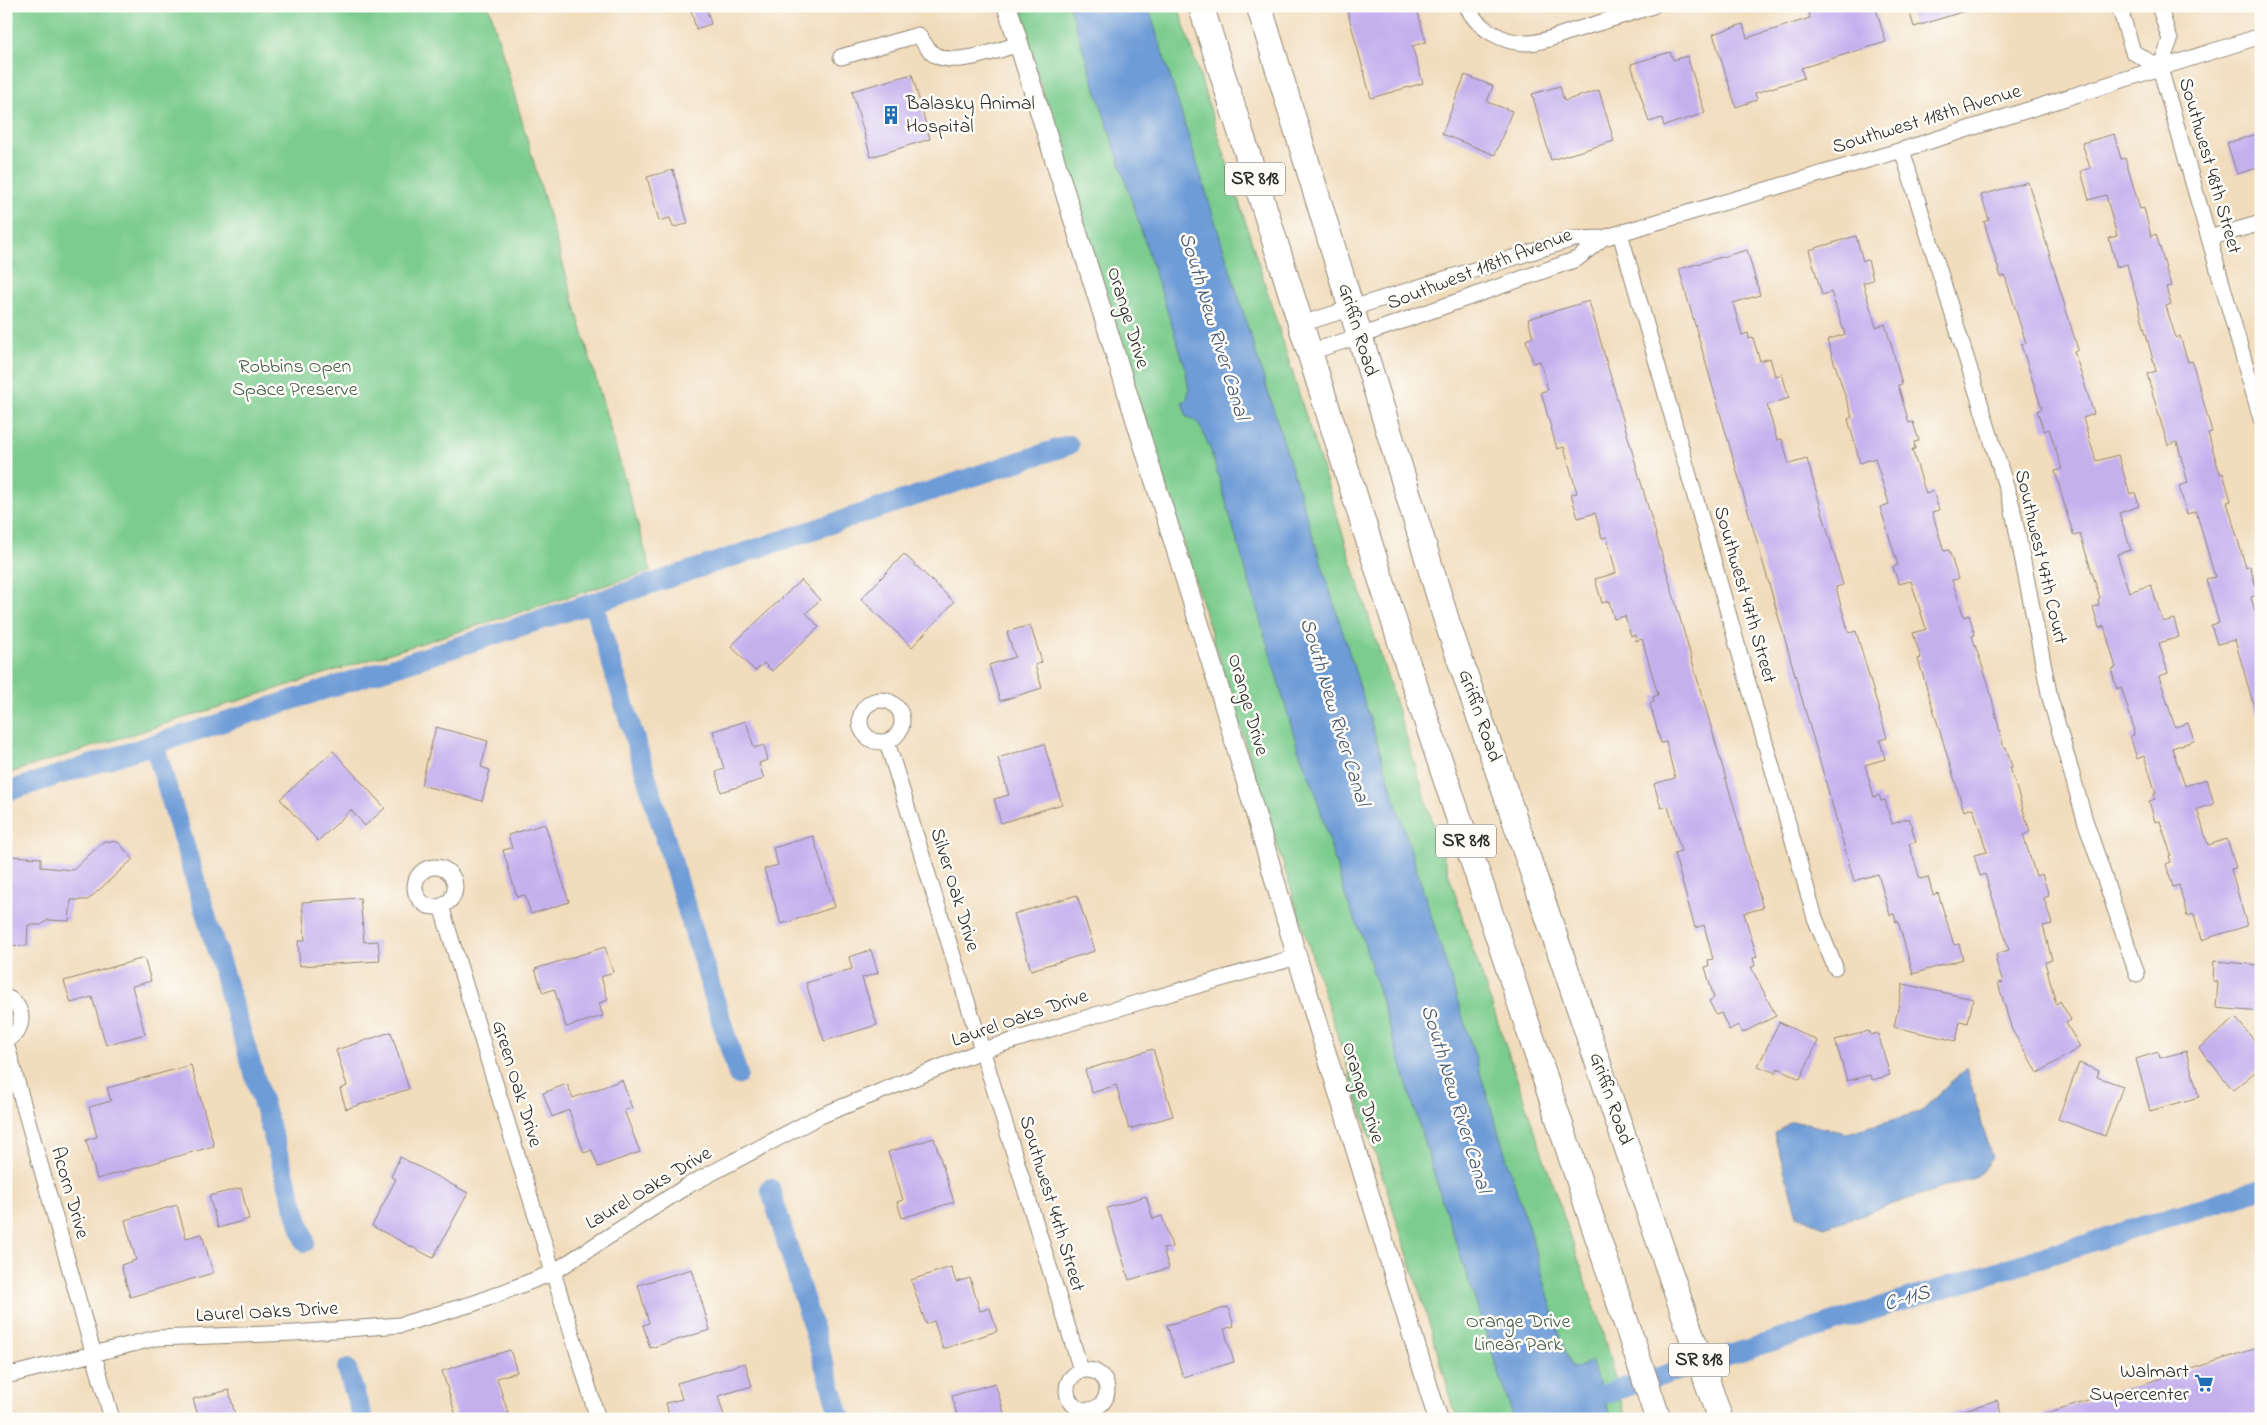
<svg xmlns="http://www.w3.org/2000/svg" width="2267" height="1425" viewBox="0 0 2267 1425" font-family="'Indie Flower',sans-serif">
  <rect width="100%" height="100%" fill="#fdfcf7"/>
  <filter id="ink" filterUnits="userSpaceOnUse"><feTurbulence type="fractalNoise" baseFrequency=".02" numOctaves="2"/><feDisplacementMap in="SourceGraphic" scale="10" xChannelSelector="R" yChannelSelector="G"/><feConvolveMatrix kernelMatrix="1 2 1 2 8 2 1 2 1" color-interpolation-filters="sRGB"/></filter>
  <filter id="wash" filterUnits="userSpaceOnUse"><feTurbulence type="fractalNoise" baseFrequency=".0096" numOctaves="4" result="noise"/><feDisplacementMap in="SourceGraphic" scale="20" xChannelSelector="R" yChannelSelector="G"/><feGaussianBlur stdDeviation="1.12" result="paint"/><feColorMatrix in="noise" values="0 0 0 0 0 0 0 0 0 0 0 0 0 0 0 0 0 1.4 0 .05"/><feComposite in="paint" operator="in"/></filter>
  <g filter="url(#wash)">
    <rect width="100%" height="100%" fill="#f1dcbc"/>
    <!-- green -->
    <path fill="#7bcc8e" stroke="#537c5c" d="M6 6H489L651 571 6 774Z
      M1016 6H1178L1467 932 1600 1323 1626 1419H1457L1425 1309 1303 928Z"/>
    <!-- water -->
    <path fill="#6e9cd7" stroke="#4c6481" d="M1069 6H1148L1537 1256 1565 1353 1572 1368 1580 1367 1591 1361 1611 1419H1514L1441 1197 1362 936 1345 896 1315 791 1298 749 1210 448C1204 437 1201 419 1187 417L1182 402 1187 400 1189 390 1185 366Z
      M1966 1068 1992 1158 1978 1176 1824 1227 1797 1215 1774 1134 1792 1121 1847 1133 1920 1112Z"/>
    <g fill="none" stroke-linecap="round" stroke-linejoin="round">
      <!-- canal -->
      <path stroke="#6e9cd7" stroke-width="20" d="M154 744 305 1242
        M6 792 593 603
        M738 1075 593 603 1069 445
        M770 1188 841 1419
        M347 1369 363 1419
        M1578 1402 2261 1189"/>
    </g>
    <g id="blocks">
      <!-- building -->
      <path fill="#c5b0ee" d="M690 6H706L711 24 696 29Z
        M1346 6H1416L1426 42 1412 46 1423 83 1371 98Z
        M1807 6H1875L1886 42 1801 68 1804 78 1755 93 1757 100 1736 107 1713 34 1743 24 1747 38 1810 18Z
        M1908 6H1968V10L1914 27Z
        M1670 52 1673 60 1687 56 1705 113 1664 126 1662 118 1649 122 1631 64Z
        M912 74 930 139 871 157 852 91Z
        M1465 75 1493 86 1487 102 1512 111 1495 155 1442 134Z
        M1560 86 1564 101 1599 90 1614 141 1551 160 1532 94Z
        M2261 133V167L2237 174 2227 143Z
        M2114 134 2121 159 2125 158 2140 209 2144 208 2151 236 2156 234 2171 286 2166 287 2171 304 2166 306 2176 338 2180 336 2188 362 2192 361 2212 432 2208 433 2220 474 2223 473 2231 501 2227 502 2246 568 2250 566 2258 595 2251 597 2261 632V713L2256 714 2235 640 2217 644 2211 625 2219 623 2206 579 2215 577 2196 511 2187 514 2179 486 2188 483 2177 442 2168 445 2159 416 2147 374 2156 371 2127 264 2117 267 2109 238 2117 236 2106 195 2089 200 2081 171 2090 168 2082 143Z
        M673 170 688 224 673 227 670 218 659 221 647 177Z
        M2028 182 2078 350 2074 351 2094 414 2083 418 2096 461 2118 455 2130 494 2135 492 2139 506 2119 513 2131 550 2117 554 2129 592 2151 585 2163 622 2174 619 2179 637 2159 643 2168 673 2159 676 2175 727 2188 723 2194 741 2172 748 2185 786 2207 779 2214 804 2197 809 2208 845 2227 839 2236 868 2231 869 2247 926 2201 940 2194 914 2187 916 2179 885 2173 887 2166 864 2171 862 2169 856 2171 855 2160 821 2155 822 2149 801 2155 799 2154 793H2156L2144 756 2137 759 2130 736 2134 735 2133 725 2121 687 2117 689 2111 669 2116 668 2104 626 2099 628 2093 607 2099 605 2098 599 2100 598 2080 534 2074 536 2067 514 2055 471 2062 469 2049 429 2044 431 2037 411 2042 409 2021 345 2026 343 2005 276 2001 277 1984 222 1989 220 1981 195Z
        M1856 236 1863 261 1868 260 1873 280 1863 283 1876 327 1885 324 1891 344 1902 384 1898 385 1909 423 1913 422 1919 441 1914 442 1915 449H1912L1926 494 1933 491 1939 510 1932 512 1944 551 1949 550 1958 579 1952 580 1964 617 1969 615 1975 635 1972 636 1988 683 2004 748 2006 747 2012 767H2010L2030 832 2023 835 2036 876 2042 874 2049 896 2044 898 2052 924 2043 926 2052 960 2045 962 2056 1004 2060 1001 2071 1020 2066 1023 2080 1047 2038 1073 2012 1030 1998 983 2003 982 1996 961 1997 958 1996 954 2009 950 1985 874 1980 876 1974 855 1987 852 1973 808 1964 811 1918 659 1921 658 1913 633 1926 629 1911 581 1899 584 1893 567 1898 565 1880 507 1889 504 1875 458 1860 463 1848 419 1852 417 1827 340 1845 334 1831 292 1822 295 1809 250Z
        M1747 250 1760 295 1733 303 1742 335 1748 333 1749 339 1753 338 1760 361 1770 358 1775 376 1782 374 1789 398 1767 405 1777 440 1782 439 1789 464 1807 459 1843 585 1836 587 1841 606 1849 633 1856 631 1887 738 1880 740 1885 759 1865 765 1874 797 1879 795 1881 801 1885 800 1892 824 1909 818 1916 842 1909 844 1920 879 1928 877 1933 895 1938 893 1954 945 1959 944 1963 959 1913 974 1898 921 1896 922 1894 914 1890 915 1878 874 1854 881 1679 269Z
        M1589 301 1763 908 1744 913 1757 957 1753 958 1755 966 1751 967 1776 1016 1742 1033 1738 1025 1729 1030 1721 1013 1716 1015 1709 1001 1714 998 1705 967 1709 966 1708 960 1713 959 1704 925 1695 928 1674 853 1681 851 1668 806 1661 808 1654 784 1675 778 1666 742 1661 743 1650 704 1654 702 1653 697 1658 695 1642 639 1636 641 1635 635 1631 636 1625 616 1614 619 1609 601 1602 603 1595 579 1616 573 1607 537 1602 538 1595 513 1578 518 1571 494 1577 493 1564 447 1557 449 1541 392 1548 390 1540 361 1533 363 1526 340 1533 337 1528 319Z
        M904 554 954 602 912 647 861 599Z
        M801 580 820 600 806 613 819 627 772 671 764 663 755 671 731 646Z
        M1030 625 1042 662 1035 665 1042 688 1000 701 989 665 1015 657 1007 632Z
        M746 721 754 748 764 745 768 760 759 763 764 779 721 792 716 772 724 769 713 731Z
        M436 727 488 741 481 767 490 770 482 801 421 785Z
        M1044 744 1062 804 1001 823 994 799 1009 795 998 758Z
        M333 751 385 808 365 826 351 810 318 841 280 799Z
        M545 824 569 902 531 914 525 895 517 897 503 850 512 848 508 835Z
        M813 836 835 907 781 924 764 869 778 865 773 848Z
        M104 841 118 842 133 859 88 900H71L69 921 48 920 41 925H28L27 946 6 945 10 856 41 858V867L73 870Z
        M1077 895 1095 951 1031 970 1014 914Z
        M360 898 364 942 378 941 380 961 300 966 298 941 305 940 302 902Z
        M605 947 613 972 601 977 608 1000 599 1003 603 1016 566 1027 554 989 543 993 535 969Z
        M871 950 878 973 862 978 877 1025 824 1041 806 983 852 969 849 957Z
        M144 958 151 981 132 986 145 1034 106 1045 92 997 71 1003 64 981Z
        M2214 961 2261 965V1012L2216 1008 2218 982 2213 981Z
        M1903 984 1973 999 1968 1023 1960 1021 1956 1041 1894 1027Z
        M2236 1018 2261 1049V1067L2233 1090 2199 1048Z
        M1779 1022 1818 1041 1800 1079 1778 1068 1776 1073 1758 1066Z
        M1869 1031 1870 1035 1878 1033 1890 1075 1872 1080 1870 1075 1847 1081 1835 1040Z
        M391 1032 409 1089 346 1109 340 1089 347 1086 336 1050Z
        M1153 1049 1173 1116 1129 1129 1116 1085 1092 1093 1085 1070Z
        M2186 1051 2199 1097 2150 1111 2136 1059 2158 1052 2160 1058Z
        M2079 1063 2099 1071 2097 1077 2123 1086 2105 1136 2058 1119Z
        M191 1065 214 1146 97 1179 86 1140 97 1137 89 1107 111 1101 107 1088Z
        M622 1080 632 1108 624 1110 640 1152 598 1167 592 1150 584 1153 569 1110 552 1117 543 1093 567 1084 573 1098Z
        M934 1138 954 1202 902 1218 897 1202 903 1200 888 1152Z
        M400 1157 468 1193 433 1258 372 1226 396 1179 391 1177Z
        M241 1188 249 1219 218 1228 209 1196Z
        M1146 1196 1153 1219 1162 1216 1172 1247 1163 1249 1169 1268 1129 1280 1107 1208Z
        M177 1205 186 1238 202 1234 213 1273 130 1297 121 1265 136 1260 125 1220Z
        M951 1267 956 1282 970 1278 980 1311 990 1308 997 1331 943 1349 934 1321 926 1324 911 1280Z
        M692 1269 710 1330 650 1348 643 1325 649 1323 638 1285Z
        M1228 1307 1234 1326 1224 1329 1234 1362 1183 1377 1167 1325Z
        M2261 1347V1419H2044L2043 1415Z
        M510 1350 517 1372 497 1378 510 1419H457L442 1371Z
        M745 1363 752 1386 718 1396 725 1419H670L666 1403 682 1399 677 1383Z
        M995 1383 1005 1416 994 1419H958L952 1396Z
        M229 1390 236 1419H199L193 1399Z
        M1997 1400 2003 1419H1949V1415Z"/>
    </g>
  </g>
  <g filter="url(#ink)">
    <use href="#blocks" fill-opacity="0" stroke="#8e8474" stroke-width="1"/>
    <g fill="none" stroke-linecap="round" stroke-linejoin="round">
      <!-- minor casing -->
      <g stroke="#8e8474" stroke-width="17">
        <path id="minor" d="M1467 6C1476 28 1503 43 1527 43 1542 43 1557 36 1572 31 1599 23 1626 15 1653 6
          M2119 6 2133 52 2160 68
          M2159 6 2170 40 2160 68 2261 419
          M841 57 918 35C923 41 929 52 935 55 956 67 998 50 1019 44
          M1902 150 2012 506 2050 698 2085 820 2137 974
          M1620 233 1815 918 1835 967
          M2209 238 2261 223
          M1301 324 1573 239 1603 238 1620 233 1902 150 2261 36
          M1310 352 1360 336 1577 259 1603 238
          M860 721a21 21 0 1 1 42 0a21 21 0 1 1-42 0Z
          M887 742 1081 1370
          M415 887a20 20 0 1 1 40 0a20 20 0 1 1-40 0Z
          M441 906 598 1419
          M6 997C26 1006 26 1031 6 1040
          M6 1043 112 1419
          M1067 1390a20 20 0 1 1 40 0a20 20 0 1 1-40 0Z
          M6 1376 156 1338 294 1333 400 1325 475 1303 552 1273 687 1186 820 1116 983 1050 1102 1013 1297 957"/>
      </g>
      <!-- tertiary casing -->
      <g stroke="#8e8474" stroke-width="21">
        <path id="tertiary" d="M1007 6 1217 681 1297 957 1438 1419"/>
      </g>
      <!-- primary casing -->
      <g stroke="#8e8474" stroke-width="27">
        <path id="primary" d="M1201 6 1404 653 1658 1419
          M1259 6 1447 622 1720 1419"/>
      </g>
      <!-- minor -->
      <use href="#minor" stroke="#fff" stroke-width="15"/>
      <!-- tertiary -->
      <use href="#tertiary" stroke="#fff" stroke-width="19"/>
      <!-- primary -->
      <use href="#primary" stroke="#fff" stroke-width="25"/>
    </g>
  </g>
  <!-- icons -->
  <defs>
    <g id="building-bare" transform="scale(1.5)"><path d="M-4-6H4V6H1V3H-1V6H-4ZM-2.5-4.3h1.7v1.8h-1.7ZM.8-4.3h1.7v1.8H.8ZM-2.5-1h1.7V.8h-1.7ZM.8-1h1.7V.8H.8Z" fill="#1f6fb2" stroke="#fdfcf7" stroke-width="2.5" paint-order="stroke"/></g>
    <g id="supermarket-bare" transform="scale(1.5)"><path d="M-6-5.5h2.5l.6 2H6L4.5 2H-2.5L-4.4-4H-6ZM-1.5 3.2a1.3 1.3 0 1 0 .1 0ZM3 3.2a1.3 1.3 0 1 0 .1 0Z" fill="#1f6fb2" stroke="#fdfcf7" stroke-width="2.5" paint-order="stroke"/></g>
  </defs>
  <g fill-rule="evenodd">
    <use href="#building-bare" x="891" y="115"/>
    <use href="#supermarket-bare" x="2204" y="1383"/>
  </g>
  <g text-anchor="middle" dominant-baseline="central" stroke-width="5" stroke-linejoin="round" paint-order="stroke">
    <!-- shield labels -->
    <g fill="#fdfcf7" stroke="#6a6a68" stroke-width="1">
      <rect x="1225" y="162.5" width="60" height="33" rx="4"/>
      <rect x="1436" y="824.5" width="60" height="33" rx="4"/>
      <rect x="1669" y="1343.5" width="60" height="33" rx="4"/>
    </g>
    <g font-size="19" font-weight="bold" fill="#2b2b2b">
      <text x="1255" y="179">SR 818</text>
      <text x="1466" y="841">SR 818</text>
      <text x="1699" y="1360">SR 818</text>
    </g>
    <!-- poi labels -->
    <g font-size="20" fill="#2b2b2b" stroke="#fdfcf7" text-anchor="start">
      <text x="906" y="104">Balasky Animal<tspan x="906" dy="23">Hospital</tspan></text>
      <text x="2189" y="1372" text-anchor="end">Walmart<tspan x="2189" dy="23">Supercenter</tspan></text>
    </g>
    <!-- street labels -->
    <g font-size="20" fill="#2b2b2b" stroke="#fdfcf7">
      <text transform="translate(1927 120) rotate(-17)">Southwest 118th Avenue</text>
      <text transform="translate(2209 166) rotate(74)">Southwest 48th Street</text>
      <text transform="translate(1480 270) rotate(-21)">Southwest 118th Avenue</text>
      <text transform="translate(1127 318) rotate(73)">Orange Drive</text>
      <text transform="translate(1357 330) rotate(73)">Griffin Road</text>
      <text transform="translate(2040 557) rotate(77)">Southwest 47th Court</text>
      <text transform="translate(1744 595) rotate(74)">Southwest 47th Street</text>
      <text transform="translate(1247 705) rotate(74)">Orange Drive</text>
      <text transform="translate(1479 716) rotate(71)">Griffin Road</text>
      <text transform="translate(954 890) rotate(73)">Silver Oak Drive</text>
      <text transform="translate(1020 1019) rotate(-19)">Laurel Oaks Drive</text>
      <text transform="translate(516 1084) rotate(73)">Green Oak Drive</text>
      <text transform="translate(1362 1093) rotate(73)">Orange Drive</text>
      <text transform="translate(1610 1099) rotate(71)">Griffin Road</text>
      <text transform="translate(649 1189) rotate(-31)">Laurel Oaks Drive</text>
      <text transform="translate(69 1193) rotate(74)">Acorn Drive</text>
      <text transform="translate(1051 1204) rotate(73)">Southwest 44th Street</text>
      <text transform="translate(267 1313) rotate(-3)">Laurel Oaks Drive</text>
    </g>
    <!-- park labels -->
    <g font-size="20" fill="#435b49" stroke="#fdfcf7">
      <text x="295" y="367">Robbins Open<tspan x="295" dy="23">Space Preserve</tspan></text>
      <text x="1518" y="1322">Orange Drive<tspan x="1518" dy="23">Linear Park</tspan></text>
    </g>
    <!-- water labels -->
    <g font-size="21" font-style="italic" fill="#465870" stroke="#fdfcf7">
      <text transform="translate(1213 326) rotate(73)">South New River Canal</text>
      <text transform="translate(1334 712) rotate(73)">South New River Canal</text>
      <text transform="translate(1455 1099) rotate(73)">South New River Canal</text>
      <text transform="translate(1907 1299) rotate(-17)">C-11S</text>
    </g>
  </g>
  <!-- margin -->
  <rect width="2267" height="1425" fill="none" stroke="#fdfcf7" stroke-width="25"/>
</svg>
